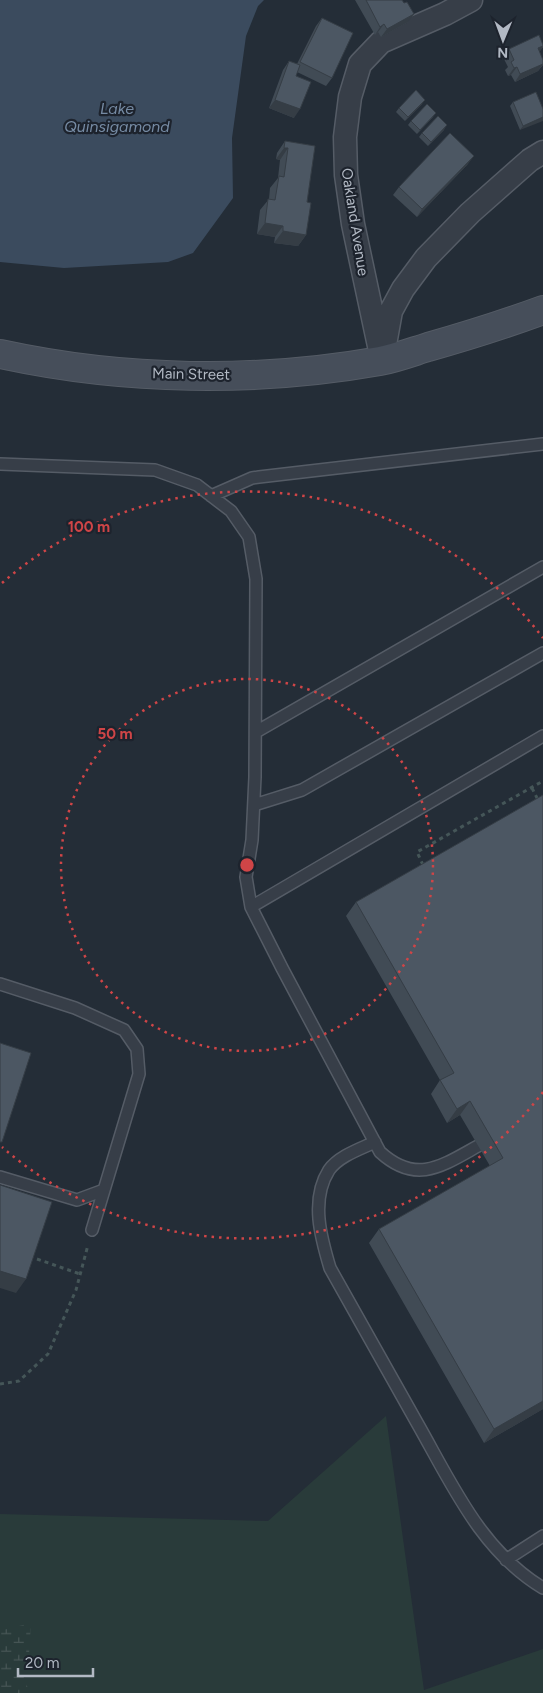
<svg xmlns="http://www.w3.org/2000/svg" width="543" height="1693" viewBox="0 0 543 1693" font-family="Figtree,sans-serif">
  <defs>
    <pattern id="wetland-marsh" width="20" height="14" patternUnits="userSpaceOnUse" patternTransform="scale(1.25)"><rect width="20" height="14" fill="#293b3a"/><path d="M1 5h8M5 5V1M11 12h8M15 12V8" fill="none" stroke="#465555"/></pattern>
  </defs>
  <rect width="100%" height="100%" fill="#242d37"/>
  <!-- green -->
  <path fill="#293b3a" d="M386 1416 424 1690 543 1649V1693H0V1514L268 1521Z"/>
  <!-- wetland -->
  <path fill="url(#wetland-marsh)" d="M31 1623 27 1686 30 1693H0V1633L3 1630Z"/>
  <!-- water -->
  <path fill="#3b4b5e" d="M0 0H264L258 6 246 36 232 138 233 198 193 253 168 262 64 268 0 262Z"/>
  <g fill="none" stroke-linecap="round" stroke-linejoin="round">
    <!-- lane casing -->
    <g stroke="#555c66" stroke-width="14">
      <path id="lane" d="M0 464 155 470 197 485 231 511 249 537 256 579 255 777 252 840 246 877 251 907 282 968 380 1152C416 1185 442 1166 478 1146
        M211 496 252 478 259 477 543 444
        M256 732 543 567
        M254 805 302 790 543 653
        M251 907 543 736
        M0 984 75 1008 124 1030 137 1049 139 1074 92 1230
        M375 1142C360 1149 339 1156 329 1170 310 1200 321 1238 330 1268 359 1319 387 1370 416 1421 451 1482 480 1550 543 1588
        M0 1177 77 1200 104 1190
        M506 1560 543 1536"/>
    </g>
    <!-- street casing -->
    <g stroke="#555c66" stroke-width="25">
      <path id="street" d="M384 350 391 311 403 289 426 258 470 213 530 160 543 152
        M382 360 353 224 346 175 345 137 350 97 360 64 381 42 445 14 471 0"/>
    </g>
    <!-- secondary casing -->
    <g stroke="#555c66" stroke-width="30">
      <path id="secondary" d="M0 354C124 381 256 383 380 361 396 358 412 352 428 347 467 336 505 324 543 310"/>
    </g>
    <!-- path -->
    <path stroke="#455658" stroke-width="3" stroke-dasharray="4 4" stroke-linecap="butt" d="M532 788 539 802
      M423 865 417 852 543 781
      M37 1259 80 1274
      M0 1384 19 1381 48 1354 76 1290 88 1245"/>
    <!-- lane -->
    <use href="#lane" stroke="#373e48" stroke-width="11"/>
    <!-- street -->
    <use href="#street" stroke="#373e48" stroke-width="22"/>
    <!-- secondary -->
    <use href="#secondary" stroke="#464e5a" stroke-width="28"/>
  </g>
  <!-- wall -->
  <path fill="#414b55" d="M355 0H402L408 22 381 37 378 32 375 35Z
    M322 18 332 78 326 86 297 72 296 76 294 118 269 108 283 70 289 61 297 64 316 26Z
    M543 45V47L539 52 543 60V65L538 71 515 82 511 75 508 76 505 70 508 67 503 57 509 49Z
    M513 102 543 109 520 130 510 106Z
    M422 104 405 121 396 112 399 108Z
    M433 117 417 134 408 125 411 121Z
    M444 130 428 146 419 137 422 133Z
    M285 141 315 146 307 202 306 235 298 246 274 243 275 237 257 234 260 210 269 199 270 188 278 178 280 160 276 159 277 153Z
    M468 164 417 217 393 195 399 187Z
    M543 795V1409L484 1443 369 1243 379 1229 490 1166 460 1115 447 1123 431 1094 440 1080 346 916 356 902Z"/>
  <!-- shaded-wall -->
  <path fill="#353d45" d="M414 14 408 22 381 37 387 29Z
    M384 24 378 32 375 35 380 27Z
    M543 46V47L538 54V48Z
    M543 64 538 71 515 82 520 74Z
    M517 67 511 75 508 76 514 68Z
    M275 100 300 109 294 118 269 108Z
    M425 100 422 104 405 121 408 117Z
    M436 113 433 117 417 134 420 130Z
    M543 117V121L520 130 523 126Z
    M447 125 444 130 428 146 431 142Z
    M284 148H288L280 160 276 159Z
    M474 156 468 164 417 217 422 209Z
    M265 223 283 226 275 237 257 234Z
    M283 231 306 235 298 246 274 243Z
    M470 1101 460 1115 447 1123 457 1109Z
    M0 1271 26 1279 16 1293 0 1288Z
    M543 1401V1409L484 1443 494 1429Z"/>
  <!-- building -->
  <path fill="#4c5763" stroke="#353d45" d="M366 0H402L404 3 407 2 414 14 387 29 384 24 380 27Z
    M322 18 353 33 332 78 300 62Z
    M539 35 543 45V46L538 48 543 60V64L520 74 517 67 514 68 511 62 514 60 509 49Z
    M289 61 300 65 296 76 311 82 300 109 275 100Z
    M416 90 425 100 408 117 399 108Z
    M536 92 543 109V117L523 126 513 102Z
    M427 104 436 113 420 130 411 121Z
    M438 116 447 125 431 142 422 133Z
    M450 133 474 156 422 209 399 187Z
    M285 141 315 146 307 202 311 203 306 235 283 231V226L265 223 268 199 275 200 279 176 284 177 288 148H284Z
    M543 795V1401L494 1429 379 1229 503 1158 470 1101 457 1109 440 1080 454 1073 356 902Z
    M0 1043 31 1053 2 1142H0Z
    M0 1185 52 1202 26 1279 0 1271Z"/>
  <!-- distance rings -->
  <g fill="none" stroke="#cf4547" stroke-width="2.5" stroke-dasharray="2.5 5">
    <circle cx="247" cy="865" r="186"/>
    <path d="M543 1092A373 373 0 0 1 2 1147M2 583A373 373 0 0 1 543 638"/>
  </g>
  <g text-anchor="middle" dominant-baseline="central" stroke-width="4.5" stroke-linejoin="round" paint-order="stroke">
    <!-- street labels -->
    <g font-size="15" fill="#b2b9c4" stroke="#1d232d">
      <text transform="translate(355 222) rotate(81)">Oakland Avenue</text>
      <text transform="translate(191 374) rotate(1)">Main Street</text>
    </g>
    <!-- water labels -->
    <g font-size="16" font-style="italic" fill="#768ba4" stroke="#1d232d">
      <text x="117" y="108">Lake<tspan x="117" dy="18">Quinsigamond</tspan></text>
    </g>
  </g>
  <circle cx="247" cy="865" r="8" fill="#cf4547" stroke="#1d232d" stroke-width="2.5"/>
  <g font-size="15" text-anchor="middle" font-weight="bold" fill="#cf4547" stroke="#1d232d" stroke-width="4.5" stroke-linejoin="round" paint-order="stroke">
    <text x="89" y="532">100 m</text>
    <text x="115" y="739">50 m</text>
  </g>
  <!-- north arrow -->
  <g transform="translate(503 40) rotate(181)" stroke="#1d232d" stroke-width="4" paint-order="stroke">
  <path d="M0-4L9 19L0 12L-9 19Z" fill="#b2b9c4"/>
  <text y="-8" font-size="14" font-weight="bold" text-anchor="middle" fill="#b2b9c4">N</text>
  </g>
  <!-- scale -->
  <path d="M18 1668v8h75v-8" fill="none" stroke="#b2b9c4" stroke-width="2.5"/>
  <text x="25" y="1668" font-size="15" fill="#b2b9c4" stroke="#1d232d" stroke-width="4" paint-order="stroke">20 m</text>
</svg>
